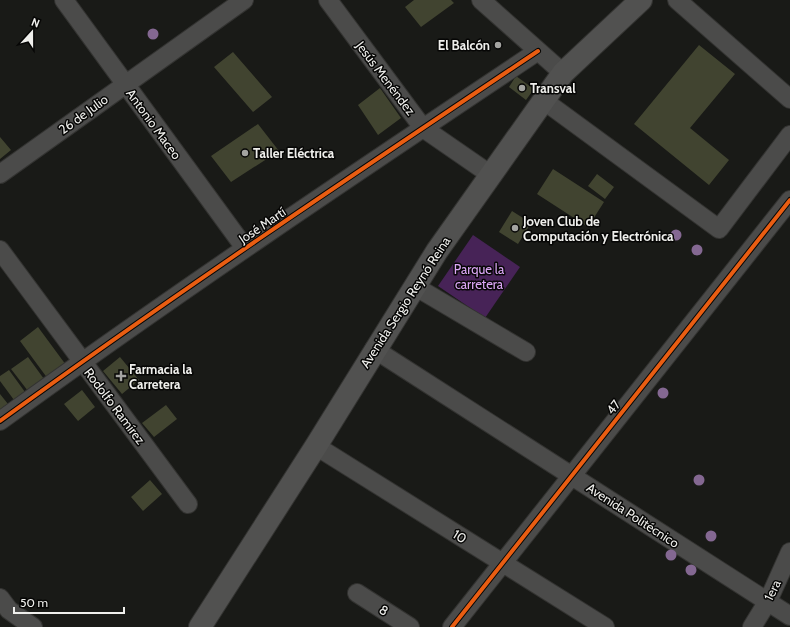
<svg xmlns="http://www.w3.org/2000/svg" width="790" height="627" viewBox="0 0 790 627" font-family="Cabin,sans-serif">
  <rect width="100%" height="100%" fill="#191a17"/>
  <!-- green -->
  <path fill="#472357" d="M473 235 520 267 485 318 438 286Z"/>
  <!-- building -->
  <path fill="#414430" d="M414 0H451L454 3 421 27 405 7Z
    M699 45 735 74 690 128 729 160 709 185 634 124Z
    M233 52 272 97 253 112 214 67Z
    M516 76 534 89 526 100 509 87Z
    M380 88 401 118 378 135 358 105Z
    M258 124 279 151 231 182 211 156Z
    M0 137 11 150 0 159Z
    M553 169 604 202 588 227 537 194Z
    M597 174 614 187 605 199 588 186Z
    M512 211 531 223 518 244 499 232Z
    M38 327 66 365 48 379 20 341Z
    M28 357 44 379 28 391 11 369Z
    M120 357 139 380 122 394 103 371Z
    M9 370 25 392 14 400 0 381V376Z
    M82 390 95 407 78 421 64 404Z
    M0 394 8 404 0 411Z
    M166 405 177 419 154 437 142 423Z
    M150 480 162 494 143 511 131 497Z"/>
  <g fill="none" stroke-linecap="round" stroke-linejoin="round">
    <!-- minor casing -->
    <g stroke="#333331" stroke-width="20">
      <path id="minor" d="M64 0 245 248
        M328 0 423 128 491 175
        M481 0 563 73
        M677 0 790 99
        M543 100 719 229 790 135
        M0 174 244 0
        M0 250 188 504
        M416 287 526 352
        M374 349 790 616
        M0 421C176 293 357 172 538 51
        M316 446 605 627
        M357 593 410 627
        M0 598 9 610 33 627
        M452 627 790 200
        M752 627 768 601 790 552"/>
    </g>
    <!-- major casing -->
    <g stroke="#333331" stroke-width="24">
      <path id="major" d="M200 627 316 446 437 251 563 73 641 0"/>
    </g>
    <!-- minor -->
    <use href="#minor" stroke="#4b4b4a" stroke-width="18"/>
    <!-- major -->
    <use href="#major" stroke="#515150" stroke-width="22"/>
    <!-- cycleway casing -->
    <g stroke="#060605" stroke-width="6">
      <path id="cycleway" d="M0 421C176 293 357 172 538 51
        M452 627 790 200"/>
    </g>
    <!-- cycleway -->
    <use href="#cycleway" stroke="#e95d12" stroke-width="4"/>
  </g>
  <!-- trees -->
  <g fill="#846892">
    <circle cx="153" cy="34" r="5.5"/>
    <circle cx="676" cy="235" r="5.5"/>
    <circle cx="697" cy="250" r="5.5"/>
    <circle cx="663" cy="393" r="5.5"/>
    <circle cx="699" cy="480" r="5.5"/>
    <circle cx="711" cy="536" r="5.5"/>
    <circle cx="671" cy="555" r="5.5"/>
    <circle cx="691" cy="570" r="5.5"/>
  </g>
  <!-- markers -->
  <g fill="#a4a4a1" stroke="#060605" stroke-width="1.5">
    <circle cx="498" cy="45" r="4"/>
    <circle cx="522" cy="88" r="4"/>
    <circle cx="245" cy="153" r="4"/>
    <circle cx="515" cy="228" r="4"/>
    <path d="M119 370h4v4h4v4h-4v4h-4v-4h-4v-4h4z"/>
  </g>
  <g text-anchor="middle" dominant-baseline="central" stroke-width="3" stroke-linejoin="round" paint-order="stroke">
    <!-- poi labels -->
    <g font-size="13" font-weight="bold" fill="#efefec" stroke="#060605" text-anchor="start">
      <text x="490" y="45" text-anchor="end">El Balcón</text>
      <text x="530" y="88">Transval</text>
      <text x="253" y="153">Taller Eléctrica</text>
      <text x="523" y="221">Joven Club de<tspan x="523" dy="15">Computación y Electrónica</tspan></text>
      <text x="129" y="369">Farmacia la<tspan x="129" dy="15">Carretera</tspan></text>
    </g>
    <!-- street labels -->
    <g font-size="13" fill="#efefec" stroke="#060605">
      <text transform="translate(386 78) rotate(53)">Jesús Menéndez</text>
      <text transform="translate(83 114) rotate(-36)">26 de Julio</text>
      <text transform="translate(154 124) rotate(54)">Antonio Maceo</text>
      <text transform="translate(262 225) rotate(-34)">José Martí</text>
      <text transform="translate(405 302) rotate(-57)">Avenida Sergio Reynó Reina</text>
      <text transform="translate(115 406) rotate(53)">Rodolfo Ramírez</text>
      <text transform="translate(613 407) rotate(-52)">47</text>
      <text transform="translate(633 515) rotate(33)">Avenida Politécnico</text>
      <text transform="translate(460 536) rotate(32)">10</text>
      <text transform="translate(772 590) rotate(-64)">1era</text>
      <text transform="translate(384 610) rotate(33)">8</text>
    </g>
    <!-- park labels -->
    <g font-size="13" fill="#dca7f6" stroke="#060605">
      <text x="479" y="269">Parque la<tspan x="479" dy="15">carretera</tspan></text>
    </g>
  </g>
  <!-- north arrow -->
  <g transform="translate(32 32) rotate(21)" stroke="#060605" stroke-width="3" paint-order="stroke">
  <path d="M0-3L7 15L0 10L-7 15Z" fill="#efefec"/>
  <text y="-6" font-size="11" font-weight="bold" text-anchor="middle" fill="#efefec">N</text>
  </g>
  <!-- scale -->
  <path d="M14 607v6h110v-6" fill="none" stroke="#efefec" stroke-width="2"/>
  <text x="20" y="607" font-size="12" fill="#efefec" stroke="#060605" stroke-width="3" paint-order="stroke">50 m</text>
</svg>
